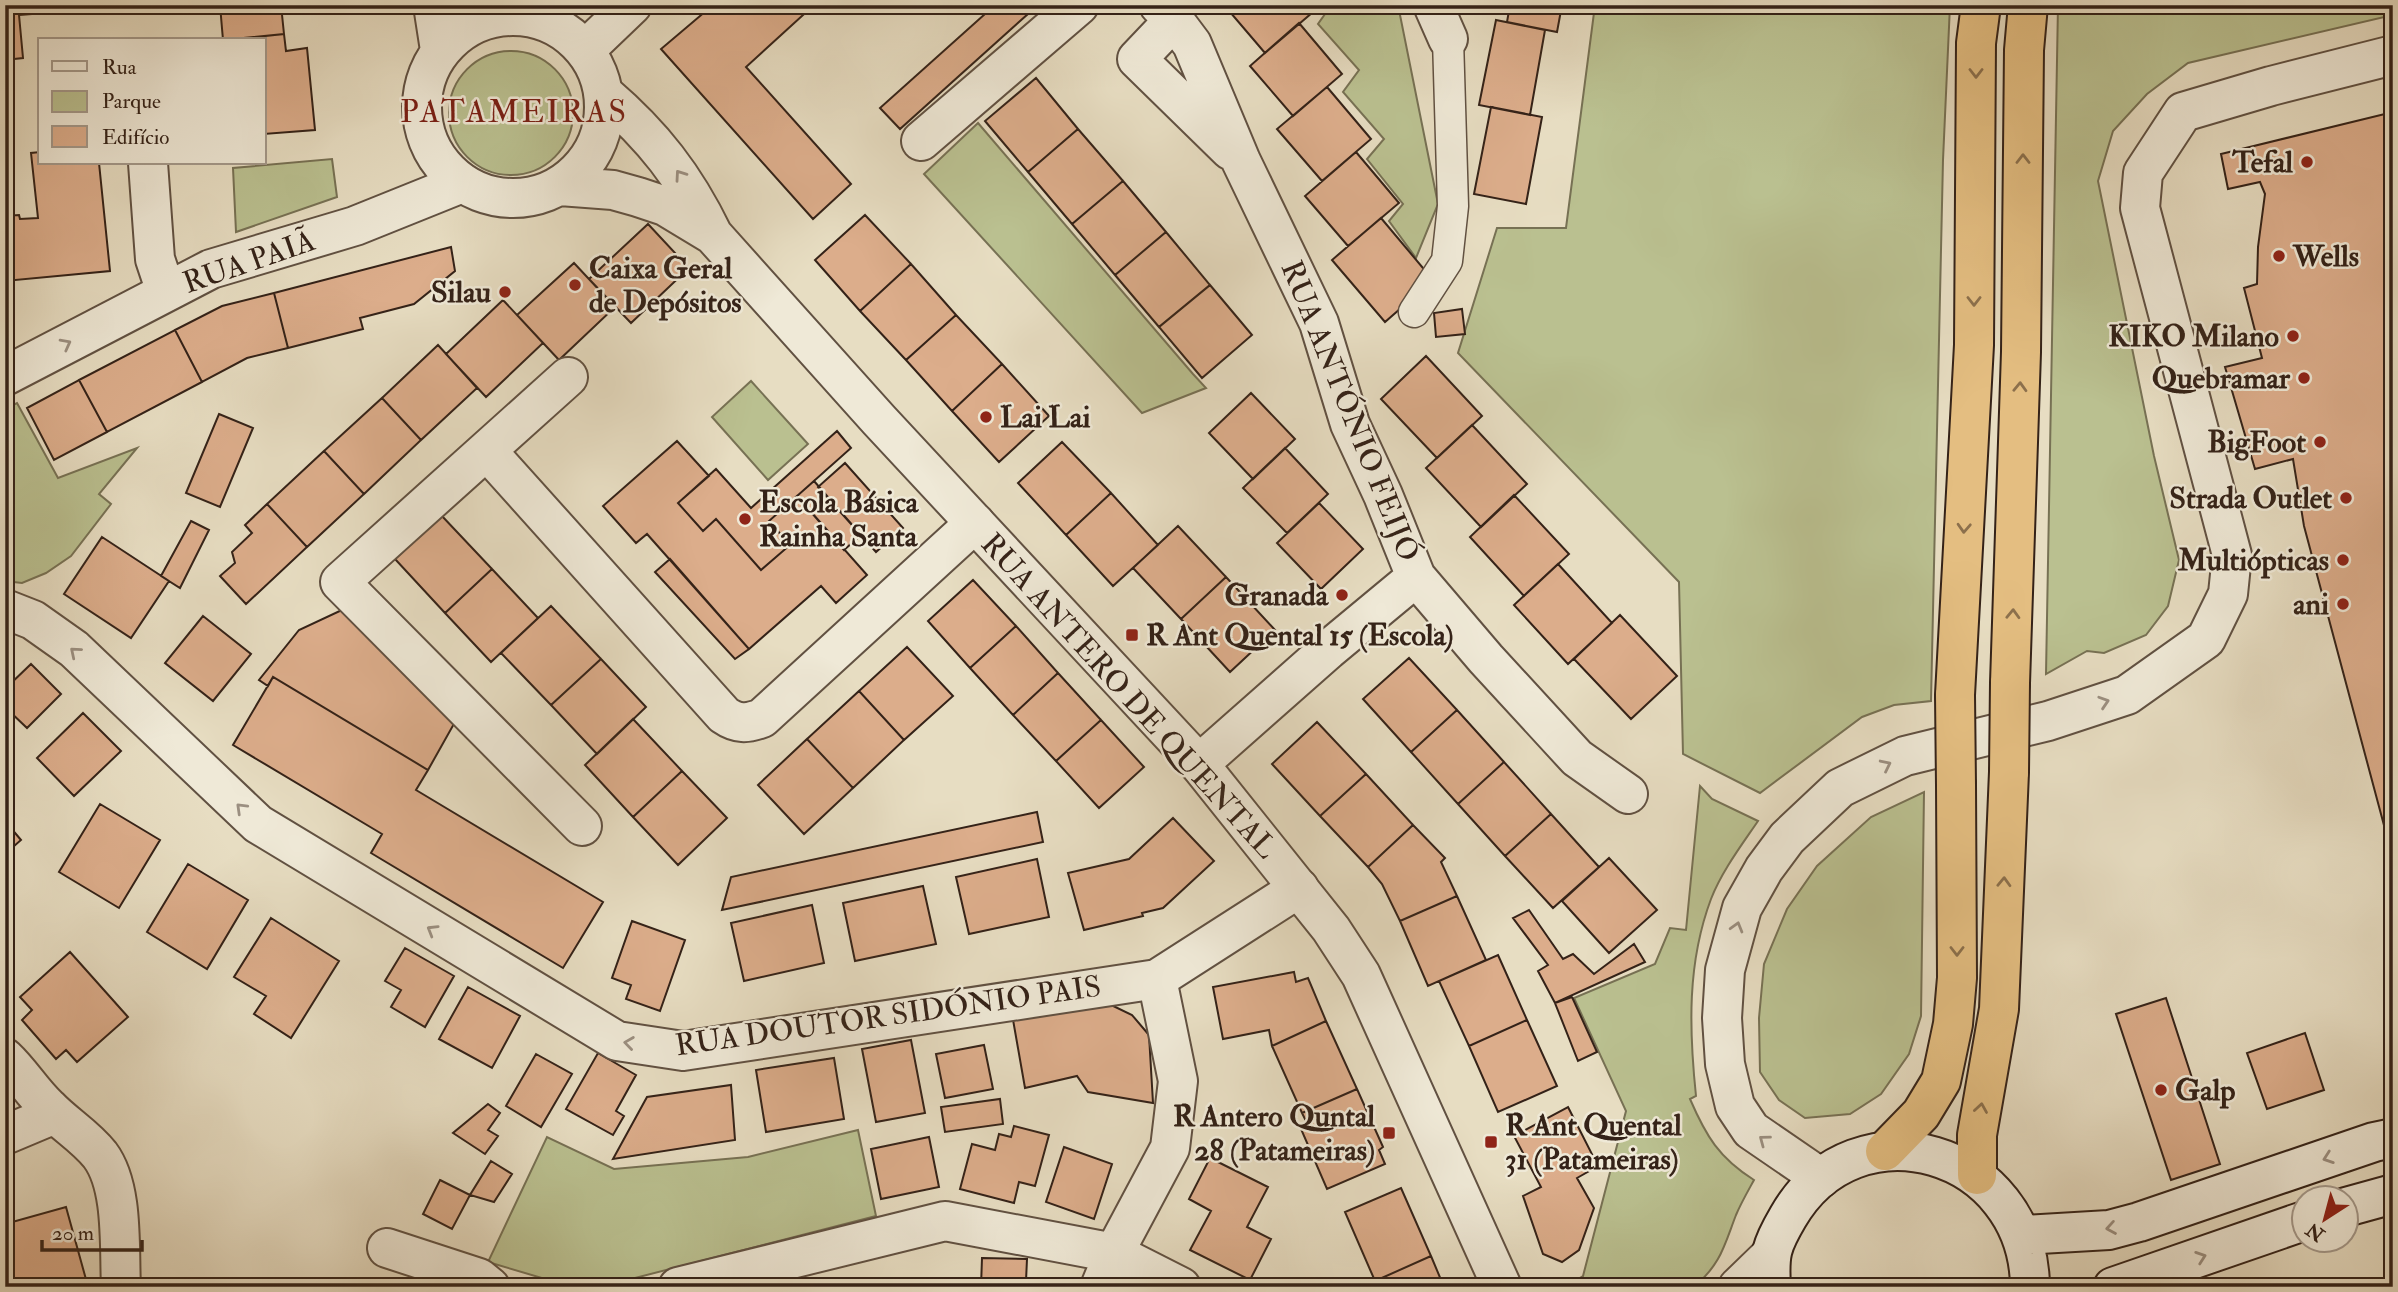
<svg xmlns="http://www.w3.org/2000/svg" width="2398" height="1292" viewBox="0 0 2398 1292" font-family="'IM FELL Double Pica',serif">
  <rect width="100%" height="100%" fill="#e7ddc2"/>
  <filter id="stains"><feTurbulence type="fractalNoise" baseFrequency=".00286" numOctaves="4"/><feColorMatrix values="0 0 0 0 .2 0 0 0 0 .09 0 0 0 0 .02 0 0 0 .5 -.17"/></filter>
  <radialGradient id="worn" r=".72"><stop offset=".6" stop-color="#630" stop-opacity="0"/><stop offset="1" stop-color="#630" stop-opacity=".3"/></radialGradient>
  <!-- green -->
  <path fill="#bac090" stroke="#777154" stroke-width="2" d="M1329 5H1398L1438 204 1416 258 1389 221 1403 204 1367 159 1384 139 1343 92 1359 70 1318 24 1330 7Z
    M1595 5H1950L1943 160 1931 701 1894 705 1862 717 1760 793 1683 754 1679 582 1458 353 1497 228H1566Z
    M2058 5H2393V15L2188 63 2147 94 2113 131 2098 181 2154 456 2179 560 2168 606 2146 635 2104 653 2087 651 2046 674Z
    M449 113a62 62 0 1 1 124 0a62 62 0 1 1-124 0Z
    M978 123 1193 374 1206 388 1142 413 924 174Z
    M332 159 337 197 236 232 233 168Z
    M751 381 808 444 768 480 712 417Z
    M17 403 58 478 137 448 99 494 111 504 71 556 46 573 22 583 5 581V409Z
    M1700 786 1712 799 1758 821C1741 846 1722 871 1711 899 1687 963 1689 1029 1696 1096L1690 1099C1706 1136 1719 1158 1754 1180 1748 1191 1741 1203 1736 1215 1724 1246 1721 1264 1694 1287H1565L1583 1276 1626 1111 1574 998 1655 964 1670 928 1686 930Z
    M1924 792 1921 1016 1909 1054 1881 1094 1850 1114 1805 1118 1779 1100 1760 1072 1759 1018 1764 964 1787 909 1817 866 1871 817Z
    M858 1130 876 1216 600 1287H572L488 1262 547 1137 614 1169 748 1157Z"/>
  <!-- building -->
  <path fill="#dcad8b" stroke="#342218" stroke-width="2" d="M5 5H43L44 13 19 15 23 58 5 60Z
    M43 5H118V7L44 13Z
    M220 5H281L284 34 223 40Z
    M713 5H814L746 67 851 184 813 219 661 49Z
    M995 5H1023L1029 13 900 129 880 108Z
    M1224 5H1308L1313 12 1265 53Z
    M1510 5H1562L1557 32 1507 22Z
    M1496 20 1545 30 1530 115 1479 105Z
    M1299 23 1342 74 1293 116 1250 66Z
    M284 34 286 51 307 48 315 130 264 134V40H228Z
    M1036 78 1078 129 1028 172 985 121Z
    M1327 87 1371 139 1322 181 1277 129Z
    M1491 107 1542 117 1526 204 1474 194Z
    M2393 112V859L2304 526 2293 459 2255 469 2225 367 2262 358 2244 288 2257 284 2258 247 2265 194 2260 182 2228 189 2221 154Z
    M1078 129 1123 181 1072 224 1028 172Z
    M40 152V163H99L110 271 5 281V216L19 215 20 219 38 218 31 153Z
    M1356 152 1399 203 1348 246 1305 196Z
    M1123 181 1166 232 1115 275 1072 224Z
    M865 215 911 264 860 311 815 260Z
    M1381 218 1433 280 1385 322 1332 260Z
    M648 224 689 268 631 323 589 279Z
    M1166 232 1210 285 1159 327 1115 275Z
    M451 247 455 271 414 304 360 318 363 329 288 348 274 293Z
    M574 263 615 307 559 360 517 315Z
    M911 264 956 315 906 360 860 311Z
    M1210 285 1252 335 1202 378 1159 327Z
    M274 293 288 348 247 358 202 382 175 330 222 306Z
    M503 300 543 343 486 397 446 354Z
    M1462 309 1465 334 1436 337 1434 313Z
    M956 315 1002 364 952 411 906 360Z
    M175 330 202 382 107 432 79 380Z
    M438 345 477 388 421 440 382 398Z
    M1426 356 1482 416 1437 458 1381 399Z
    M1002 364 1049 416 999 462 952 411Z
    M79 380 107 432 54 460 27 408Z
    M1251 393 1295 439 1253 479 1209 433Z
    M382 398 421 440 364 494 324 451Z
    M219 414 253 428 220 507 186 493Z
    M1472 425 1527 484 1481 527 1426 468Z
    M837 431 851 448 769 521 790 545 761 570 716 519 703 531 678 503 716 469 751 508Z
    M677 441 709 476 678 503 703 531 716 519 761 570 790 545 769 521 797 496 867 575 836 603 821 586 749 649 647 534 636 543 603 506Z
    M1062 442 1111 493 1066 535 1018 483Z
    M1285 448 1328 494 1287 533 1243 488Z
    M324 451 364 494 307 547 267 504Z
    M845 463 903 528 876 552 818 487Z
    M814 481 861 535 844 550 797 496Z
    M1111 493 1158 545 1113 586 1066 535Z
    M1514 495 1569 554 1524 596 1470 537Z
    M1319 503 1363 549 1321 589 1277 543Z
    M267 504 307 547 246 604 220 576 235 563 232 552 252 533 245 525Z
    M441 515 492 569 445 613 395 559Z
    M191 521 209 530 180 588 161 576Z
    M1178 526 1226 577 1181 619 1133 568Z
    M102 537 169 581 131 638 64 594Z
    M670 559 749 649 735 659 655 572Z
    M1558 564 1612 623 1568 664 1514 605Z
    M492 569 538 618 491 662 445 613Z
    M1226 577 1275 630 1230 672 1181 619Z
    M973 580 1016 626 970 668 928 621Z
    M551 606 601 659 551 705 501 653Z
    M344 609 455 722 428 770 273 677 268 686 259 680 299 630Z
    M1620 615 1677 676 1631 719 1574 659Z
    M203 616 251 654 213 701 165 663Z
    M1016 626 1058 673 1013 715 970 668Z
    M907 647 953 696 904 740 859 691Z
    M1409 658 1457 710 1411 752 1363 699Z
    M601 659 646 707 597 754 551 705Z
    M31 664 61 694 27 728 5 707V689Z
    M1058 673 1101 720 1056 761 1013 715Z
    M273 677 428 770 416 790 603 902 563 968 371 853 382 834 233 745Z
    M859 691 904 740 853 788 807 739Z
    M1457 710 1504 762 1458 804 1411 752Z
    M83 713 121 751 74 796 37 758Z
    M633 719 682 771 633 817 585 765Z
    M1101 720 1144 767 1099 808 1056 761Z
    M1317 722 1366 774 1320 816 1272 764Z
    M807 739 853 788 804 834 758 785Z
    M1504 762 1551 814 1505 856 1458 804Z
    M682 771 727 818 678 865 633 817Z
    M1366 774 1413 825 1368 867 1320 816Z
    M100 804 160 840 119 908 59 872Z
    M1037 812 1043 842 722 910 731 877Z
    M1551 814 1599 867 1553 908 1505 856Z
    M1173 818 1214 861 1163 908 1142 913 1143 916 1084 930 1068 873 1129 859Z
    M5 821 21 840 5 854Z
    M1413 825 1445 858 1441 862 1457 896 1400 921 1382 884 1368 867Z
    M1609 858 1657 910 1609 953 1562 901Z
    M1037 859 1049 917 969 934 956 877Z
    M188 864 248 900 207 969 147 932Z
    M923 886 936 944 855 961 843 903Z
    M1457 896 1486 960 1428 986 1400 921Z
    M812 905 824 963 744 981 731 923Z
    M1529 910 1563 959 1573 954 1594 974 1634 944 1645 962 1555 1003 1538 971 1548 965 1513 918Z
    M271 918 339 961 291 1038 254 1014 266 996 234 977Z
    M632 921 685 940 660 1011 626 999 631 985 612 978Z
    M405 948 454 976 425 1027 391 1007 401 990 385 981Z
    M70 952 128 1017 77 1062 66 1050 56 1059 22 1020 32 1010 20 997Z
    M1498 955 1527 1020 1469 1046 1439 981Z
    M1294 972 1296 982 1308 978 1326 1021 1272 1046 1269 1030 1223 1039 1213 987Z
    M468 987 520 1016 492 1068 439 1039Z
    M1572 997 1597 1052 1578 1061 1555 1003Z
    M2166 998 2220 1164 2171 1180 2116 1014Z
    M1105 1002 1132 1015 1149 1035 1153 1103 1088 1092 1077 1076 1025 1088 1012 1014Z
    M1527 1020 1557 1086 1498 1112 1469 1046Z
    M1326 1021 1357 1089 1302 1113 1272 1046Z
    M2305 1033 2324 1090 2267 1109 2247 1053Z
    M911 1040 925 1113 876 1122 862 1049Z
    M984 1045 993 1089 945 1098 936 1054Z
    M598 1053 636 1075 616 1111 624 1116 613 1135 566 1109Z
    M536 1054 572 1074 541 1127 506 1106Z
    M834 1058 844 1119 766 1132 756 1070Z
    M731 1085 735 1140 613 1159 647 1097Z
    M1357 1089 1383 1147 1379 1150 1385 1164 1327 1189 1301 1129 1308 1125 1302 1113Z
    M1000 1099 1003 1124 945 1132 941 1107Z
    M488 1104 500 1113 488 1130 498 1136 485 1154 453 1133Z
    M1568 1107 1598 1166 1577 1178 1594 1208 1579 1250 1562 1262 1543 1254 1523 1196 1541 1187 1514 1136Z
    M1014 1126 1049 1135 1035 1186 1019 1182 1014 1203 960 1189 972 1144 995 1150 999 1134 1011 1137Z
    M929 1137 939 1187 881 1199 871 1149Z
    M1064 1147 1112 1164 1094 1219 1046 1202Z
    M1210 1158 1268 1187 1247 1227 1271 1239 1250 1280 1190 1250 1211 1211 1189 1199Z
    M491 1161 512 1174 494 1202 470 1195Z
    M440 1180 470 1195 452 1229 423 1214Z
    M1401 1188 1431 1256 1375 1281 1345 1212Z
    M66 1207 87 1283 72 1287H5V1224Z
    M1431 1256 1444 1287H1377L1375 1281Z
    M982 1258 1027 1259 1026 1281 1045 1282 1044 1287H981Z
    M927 1279H960L961 1287H927Z
    M904 1282V1287H859V1283Z"/>
  <g fill="none" stroke-linecap="round" stroke-linejoin="round">
    <!-- pedestrian casing -->
    <g stroke="#615142" stroke-width="33">
      <path id="pedestrian" d="M1414 312 1447 261 1453 206 1448 39"/>
    </g>
    <!-- minor casing -->
    <g stroke="#615142" stroke-width="42">
      <path id="minor" d="M1159 5 1174 20 1192 44 1241 161 1319 323 1350 424 1383 495 1416 577 1486 659 1577 758 1628 794
        M1433 5 1448 39
        M1174 20 1137 59 1230 150
        M921 141 1079 5
        M148 163 155 259 166 292
        M5 376 211 269 355 226 462 183
        M568 377 340 582 582 826
        M487 451 724 715C737 724 747 724 762 718L975 523
        M5 609 33 620 74 649 258 824 617 1041 683 1051 1157 979 1299 888
        M1199 764 1328 650 1416 577
        M5 1058C21 1073 32 1092 48 1107 64 1124 85 1136 100 1155 124 1187 119 1248 121 1287
        M5 1135 55 1114
        M1821 1178 1751 1130 1735 1106 1725 1064 1722 1018 1725 970 1742 908 1764 869 1787 838 1840 788 1905 756 2048 721 2127 695 2206 639 2228 594 2232 555 2140 208 2143 173 2183 112 2271 86 2393 55
        M387 1248 479 1278 490 1287
        M678 1287 945 1221 1114 1253 1181 1287
        M1100 1287 1114 1253 1170 1148 1178 1081 1157 979"/>
    </g>
    <!-- tertiary casing -->
    <g stroke="#615142" stroke-width="42">
      <path id="tertiary" d="M433 5 440 50
        M422 107a91 91 0 1 1 182 0a91 91 0 1 1-182 0Z
        M585 50 632 5
        M604 94C653 136 685 177 713 235
        M560 186 613 190 638 197 665 206 713 235 879 420 1199 764 1331 929 1361 975 1502 1287
        M1738 1287 1769 1257"/>
    </g>
    <!-- secondary casing -->
    <g stroke="#342218" stroke-width="42">
      <path id="secondary" d="M2346 1207 2393 1194
        M2022 1235 2109 1230 2139 1222 2374 1142 2393 1138
        M1771 1287C1769 1254 1771 1246 1788 1217 1856 1099 2029 1150 2030 1287
        M2113 1287 2304 1221"/>
    </g>
    <!-- trunk casing -->
    <g stroke="#342218" stroke-width="42">
      <path id="trunk" d="M2010 683 2021 352 2024 50 2028 5
        M1955 695 1974 345 1976 43 1981 5
        M1885 1151 1921 1114 1941 1081 1953 1024 1957 978 1956 785
        M1977 1175V1135L1999 1009 2009 772"/>
    </g>
    <!-- pedestrian -->
    <use href="#pedestrian" stroke="#efe9d7" stroke-width="30"/>
    <!-- minor -->
    <use href="#minor" stroke="#efe9d7" stroke-width="38"/>
    <!-- tertiary -->
    <use href="#tertiary" stroke="#efe9d7" stroke-width="38"/>
    <!-- secondary -->
    <use href="#secondary" stroke="#efe9d7" stroke-width="38"/>
    <!-- trunk -->
    <use href="#trunk" stroke="#e4be81" stroke-width="38"/>
    <!-- trunk-bridge casing -->
    <g stroke="#342218" stroke-width="42" stroke-linecap="butt">
      <path id="trunk-bridge" d="M1955 695 1956 785
        M2009 772 2010 683"/>
    </g>
    <!-- trunk-bridge -->
    <use href="#trunk-bridge" stroke="#e4be81" stroke-width="38"/>
  </g>
  <!-- one-way arrows -->
  <defs><path id="oneway-chevron" d="M-2-3.5L2.5 0L-2 3.5" fill="none" stroke-width="1.6" stroke-linecap="round" stroke-linejoin="round" transform="scale(1.75)"/></defs>
  <g stroke="#8c704c">
    <use href="#oneway-chevron" transform="translate(1976 73) rotate(90)"/>
    <use href="#oneway-chevron" transform="translate(2023 159) rotate(-90)"/>
    <use href="#oneway-chevron" transform="translate(1974 301) rotate(90)"/>
    <use href="#oneway-chevron" transform="translate(2020 387) rotate(-88)"/>
    <use href="#oneway-chevron" transform="translate(1964 528) rotate(93)"/>
    <use href="#oneway-chevron" transform="translate(2013 614) rotate(-88)"/>
    <use href="#oneway-chevron" transform="translate(2004 882) rotate(-88)"/>
    <use href="#oneway-chevron" transform="translate(1957 951) rotate(90)"/>
    <use href="#oneway-chevron" transform="translate(1981 1108) rotate(-81)"/>
  </g>
  <g stroke="#9b8f81">
    <use href="#oneway-chevron" transform="translate(680 175) rotate(-125)"/>
    <use href="#oneway-chevron" transform="translate(66 344) rotate(-28)"/>
    <use href="#oneway-chevron" transform="translate(75 652) rotate(-140)"/>
    <use href="#oneway-chevron" transform="translate(2104 702) rotate(-18)"/>
    <use href="#oneway-chevron" transform="translate(1886 765) rotate(-26)"/>
    <use href="#oneway-chevron" transform="translate(241 808) rotate(-136)"/>
    <use href="#oneway-chevron" transform="translate(1737 927) rotate(-74)"/>
    <use href="#oneway-chevron" transform="translate(432 930) rotate(-149)"/>
    <use href="#oneway-chevron" transform="translate(629 1043) rotate(-172)"/>
    <use href="#oneway-chevron" transform="translate(1764 1140) rotate(-143)"/>
    <use href="#oneway-chevron" transform="translate(2328 1158) rotate(161)"/>
    <use href="#oneway-chevron" transform="translate(2111 1228) rotate(170)"/>
    <use href="#oneway-chevron" transform="translate(2201 1257) rotate(-19)"/>
  </g>
  <!-- markers -->
  <g fill="#8f2418" stroke="#efe9d7" stroke-width="2.5">
    <circle cx="2307" cy="162" r="7"/>
    <circle cx="2279" cy="256" r="7"/>
    <circle cx="575" cy="285" r="7"/>
    <circle cx="505" cy="292" r="7"/>
    <circle cx="2293" cy="336" r="7"/>
    <circle cx="2304" cy="378" r="7"/>
    <circle cx="986" cy="417" r="7"/>
    <circle cx="2320" cy="442" r="7"/>
    <circle cx="2346" cy="498" r="7"/>
    <circle cx="745" cy="519" r="7"/>
    <circle cx="2343" cy="560" r="7"/>
    <circle cx="1342" cy="595" r="7"/>
    <circle cx="2343" cy="604" r="7"/>
    <rect x="1125" y="628" width="14" height="14" rx="3.5"/>
    <circle cx="2161" cy="1090" r="7"/>
    <rect x="1382" y="1126" width="14" height="14" rx="3.5"/>
    <rect x="1484" y="1135" width="14" height="14" rx="3.5"/>
  </g>
  <g text-anchor="middle" dominant-baseline="central" stroke-width="5" stroke-linejoin="round" paint-order="stroke">
    <!-- poi labels -->
    <g font-size="30" font-weight="bold" fill="#342218" stroke="#efe9d7" text-anchor="end">
      <text x="2293" y="162">Tefal</text>
      <text x="2293" y="256" text-anchor="start">Wells</text>
      <text x="589" y="268" text-anchor="start">Caixa Geral<tspan x="589" dy="34">de Depósitos</tspan></text>
      <text x="491" y="292">Silau</text>
      <text x="2279" y="336">KIKO Milano</text>
      <text x="2290" y="378">Quebramar</text>
      <text x="1000" y="417" text-anchor="start">Lai Lai</text>
      <text x="2306" y="442">BigFoot</text>
      <text x="2332" y="498">Strada Outlet</text>
      <text x="759" y="502" text-anchor="start">Escola Básica<tspan x="759" dy="34">Rainha Santa</tspan></text>
      <text x="2329" y="560">Multiópticas</text>
      <text x="1328" y="595">Granada</text>
      <text x="2329" y="604">ani</text>
      <text x="1146" y="635" text-anchor="start">R Ant Quental 15 (Escola)</text>
      <text x="2175" y="1090" text-anchor="start">Galp</text>
      <text x="1375" y="1116">R Antero Quntal<tspan x="1375" dy="34">28 (Patameiras)</tspan></text>
      <text x="1505" y="1125" text-anchor="start">R Ant Quental<tspan x="1505" dy="34">31 (Patameiras)</tspan></text>
    </g>
    <!-- street labels -->
    <g font-size="30" fill="#342218" stroke="#efe9d7">
      <text transform="translate(249 262) rotate(-19)">RUA PAIÃ</text>
      <text transform="translate(1350 411) rotate(68)">RUA ANTÓNIO FEIJÓ</text>
      <text transform="translate(1129 696) rotate(48)">RUA ANTERO DE QUENTAL</text>
      <text transform="translate(888 1016) rotate(-8)">RUA DOUTOR SIDÓNIO PAIS</text>
    </g>
    <!-- neighbourhood labels -->
    <g font-size="32" letter-spacing="2" fill="#7a1f14" stroke="#efe9d7">
      <text x="514" y="112">PATAMEIRAS</text>
    </g>
  </g>
  <!-- margin -->
  <rect width="2398" height="1292" fill="none" stroke="#e7ddc2" stroke-width="28"/>
  <rect x="7" y="7" width="2384" height="1278" fill="none" stroke="#342218" stroke-width="3.5"/>
  <rect x="14" y="14" width="2370" height="1264" fill="none" stroke="#342218" stroke-width="2"/>
  <!-- legend -->
  <rect x="38" y="38" width="228" height="126" fill="#efe9d7" stroke="#a4998b" stroke-width="2"/>
  <rect x="52" y="61" width="35" height="10" fill="#efe9d7" stroke="#a4998b" stroke-width="2"/>
  <text x="102" y="74" font-size="21" fill="#342218">Rua</text>
  <rect x="52" y="91" width="35" height="21" fill="#bac090" stroke="#a4998b" stroke-width="2"/>
  <text x="102" y="108" font-size="21" fill="#342218">Parque</text>
  <rect x="52" y="126" width="35" height="21" fill="#dcad8b" stroke="#a4998b" stroke-width="2"/>
  <text x="102" y="144" font-size="21" fill="#342218">Edifício</text>
  <!-- north arrow -->
  <g transform="translate(2325 1219) rotate(216)"><circle r="33" fill="#efe9d7" stroke="#a4998b" stroke-width="2"/>
  <path d="M0-5L12 26L0 18L-12 26Z" fill="#8f2418"/>
  <text y="-10" font-size="19" font-weight="bold" text-anchor="middle" fill="#342218">N</text>
  </g>
  <!-- scale -->
  <path d="M42 1240v10h100v-10" fill="none" stroke="#342218" stroke-width="3.5"/>
  <text x="52" y="1240" font-size="21" fill="#342218" stroke="#efe9d7" stroke-width="5" paint-order="stroke">20 m</text>
  <rect width="100%" height="100%" filter="url(#stains)"/>
  <rect width="100%" height="100%" fill="url(#worn)"/>
</svg>
